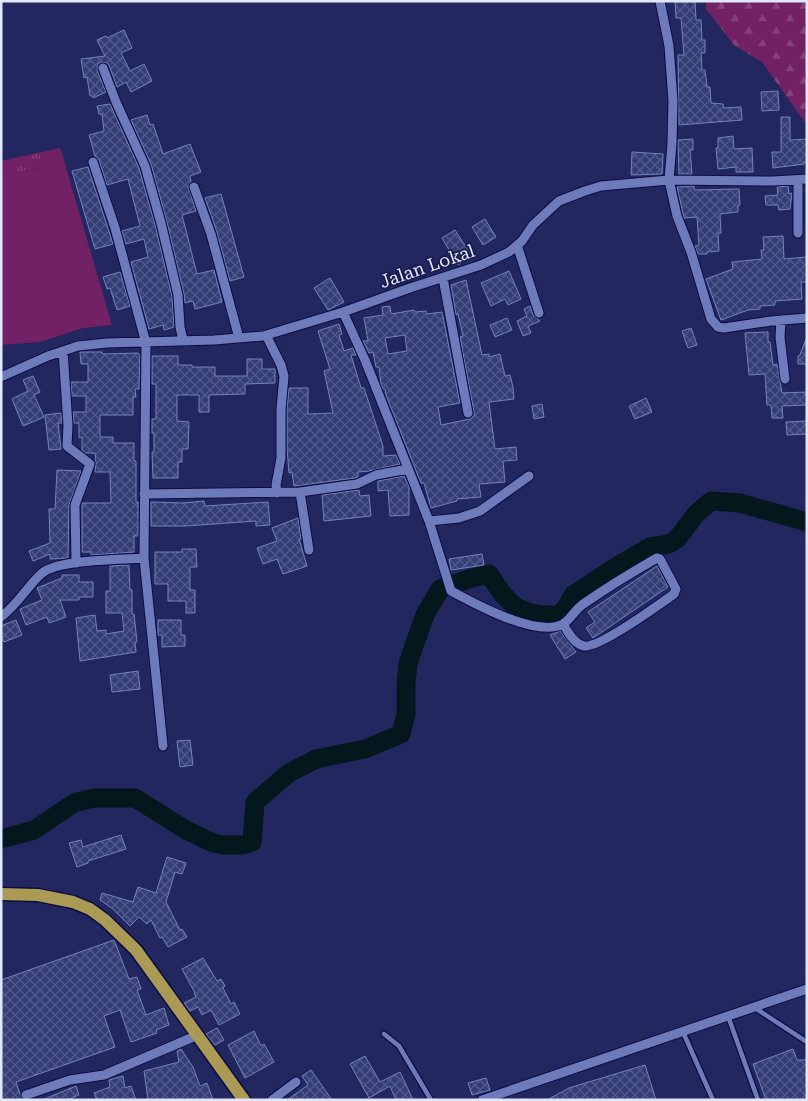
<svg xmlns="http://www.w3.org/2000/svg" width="808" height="1101" viewBox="0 0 808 1101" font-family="'Roboto Serif',serif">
  <defs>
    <pattern id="grass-tufts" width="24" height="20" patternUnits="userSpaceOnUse" patternTransform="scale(1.25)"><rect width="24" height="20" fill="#712164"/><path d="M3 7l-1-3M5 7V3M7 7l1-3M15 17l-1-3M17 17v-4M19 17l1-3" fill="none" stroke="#85417b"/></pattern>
    <pattern id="forest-firs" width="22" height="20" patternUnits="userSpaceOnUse" patternTransform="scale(1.25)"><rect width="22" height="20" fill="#712164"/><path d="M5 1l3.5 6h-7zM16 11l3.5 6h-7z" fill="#85417b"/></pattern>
    <pattern id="building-cross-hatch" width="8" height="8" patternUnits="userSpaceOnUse" patternTransform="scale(1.25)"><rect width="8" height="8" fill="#353d77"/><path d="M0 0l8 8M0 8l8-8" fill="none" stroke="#52598b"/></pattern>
  </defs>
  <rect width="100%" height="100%" fill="#22285f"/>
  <!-- grass -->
  <path fill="url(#grass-tufts)" d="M60 148 65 164 1 175V161Z"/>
  <!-- forest -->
  <path fill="url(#forest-firs)" d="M706 1H807V125L762 62 734 45 706 9Z"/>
  <!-- pitch -->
  <path fill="#712164" d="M65 164 112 325 83 328 40 342 1 345V175Z"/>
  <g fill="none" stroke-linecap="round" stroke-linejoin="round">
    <!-- river -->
    <path stroke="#03171c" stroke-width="19" d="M1 839 34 830 74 803 94 798H135L186 830 213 843 223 845H243L252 842 255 802 289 773 316 759 365 749 401 734 406 714V683L408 663 425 615 440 589 472 578 489 574C509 605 519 617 559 615L566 608 573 595 616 567 650 547 669 544 677 539 696 514 711 501 740 503 807 522"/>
  </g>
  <!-- building -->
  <path fill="url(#building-cross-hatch)" stroke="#7481c1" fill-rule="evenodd" d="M675 1H695L696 20H701L702 40H705V53H701L702 70H705L707 87H710L711 103 723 104 724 108 741 107 742 120 679 125 678 55H684L681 18H676Z
    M124 30 132 48 121 53 130 71 144 64 152 81 131 92 126 82 117 87 109 65 107 63 101 62 98 64 97 70 106 92 93 98V96H90L87 77 84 78 81 59 105 56 97 40 106 36 107 38Z
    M778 91 779 110 762 111 761 92Z
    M110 104 139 168 155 225 172 296 174 327 164 330 163 325 149 329 131 262 148 257 144 239 126 244 122 231 140 226 128 179 107 185 99 160 95 156 89 135 104 131 102 114H99L97 106Z
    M147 115 150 125 153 124 163 154 190 144 201 172 190 176 191 182 188 186 196 211 182 215 197 274 214 270 222 302 195 309 193 301 185 303 184 294 167 222 151 164 131 120Z
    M781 117H790V140L807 139V162H804V164L773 168 772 152H781Z
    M733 136 734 149 752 148 753 172H736V167L718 169 716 148H718V138Z
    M693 139V150H690L692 174H679L678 140Z
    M632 152 663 154 662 174 631 175Z
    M88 167 113 244 95 249 72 171Z
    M694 186V190L739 189 740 205H738V212L720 214 721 233H718L719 251 707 252V254H698L695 246 699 245 697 217 684 218 677 187Z
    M788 186 789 194 792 193 790 209 779 210 778 205H766L765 196 778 195 777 187Z
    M221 194 244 277 230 281 217 232 205 198Z
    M485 219 496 237 483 245 472 227Z
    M455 230 471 255 464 257V261L458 265 442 238Z
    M783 236 784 259 807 257V282H801L802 299 775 301V305L760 306V309L748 310 721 320 706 279 733 269 732 262 762 259 761 250H764L763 237Z
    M509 271 521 299 508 305 505 299 491 306 481 283Z
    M120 272 130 306 117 310 110 288 107 289 103 277Z
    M330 278 344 302 328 310 314 288Z
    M466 280 482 355 489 354V357L500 354 505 376 510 375 513 387 514 399 489 402 495 449 516 447 517 460 503 461 505 482 479 484 481 497 457 499V501L431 508 424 483H421L386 395 385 389H383L381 384 379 367H376L373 352 369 353 363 341H368L364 318 383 315 382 307 390 306 391 314 414 310 415 312 426 311 427 314 442 312 460 403 438 407 441 425 470 419 474 416V412L460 337 463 336 458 314 456 315 451 285ZM405 335 407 351 388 354 385 338Z
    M530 306 533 315 540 321 528 326 531 333 523 336 517 321 527 316 524 309Z
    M507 318 512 330 495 337 490 325Z
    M339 324 342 334 339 335 344 351 353 348 356 355H351L361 388H364L383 446V456L396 455 400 464 369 471 358 472V477L355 478 294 486 292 472 289 473 287 448V409L289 388H308V414L333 413 324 371 330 369 318 331Z
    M691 328 697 345 688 348 682 331Z
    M768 332V342H770L773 365 777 364 782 393 807 392V405L782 406 783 418H772L771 405H767L765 374 749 375 745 333Z
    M806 339 807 364H798V356L800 355Z
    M80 352H102V354L138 353 140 356 139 384V389H135L136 397H133V415H100V437H113V443H134V461H136V502H138V536H134V552L91 555V552H82V503H111L110 472H95L96 463 95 453H86L82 450V437L79 438V423H74L73 412H86V396H72L71 382H88V364H81Z
    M152 356H178V365H192V367H215V376H247V359H262V369H275V383L245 384V394L209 395V412H199V395H177V421L189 422 188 449H182V462H178V478H153L152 452H154V433H152V419H156V384H152Z
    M33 376 40 392 34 395 44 417 23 426 12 399 28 391 23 380Z
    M646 398 652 412 635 419 629 406Z
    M542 404 544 417 534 419 532 406Z
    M61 413 62 423H58L61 449 49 450 45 415Z
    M807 421V434L787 435 786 422Z
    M57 470 81 471 69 505 68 558 50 559V554L33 561 29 551 50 543 49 509H55Z
    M404 476 409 487V515L390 516 388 490 378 491V481Z
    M359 490 360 496 369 495 371 516 324 521 322 495Z
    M204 501 205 506 268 502 270 525 256 526V521L186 526H151V502L183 503Z
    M298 518 301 539H299L307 566 283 574 277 559 263 564 257 548 277 541 272 528Z
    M182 549H196L197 567H190V590H195V613H186V601H168V584H155V552H182Z
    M482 554 484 565 451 570 449 559Z
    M129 565 130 590H132V614H134L137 642H135L136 652 80 661 76 618 95 615 97 631 106 630V634L124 631 122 613H106V591H110V566Z
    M657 566 668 587 593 638 586 628 595 622 588 612Z
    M62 575H79V582H93V597H79V600H60L66 617 49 623 47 617 26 625 20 609 42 600 37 588 62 578Z
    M16 620 22 635 4 642 1 634V626Z
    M158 620H181V635H185V646L162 647V635H158Z
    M560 631 576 652 565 659 550 635Z
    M138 671 140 689 112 692 110 675Z
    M190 740 193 765 180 767 177 741Z
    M121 835 126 849 88 861V863L77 867 69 843 81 840 83 847Z
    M167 857 186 863 182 874 175 872 166 902 180 930 182 929 187 937 168 947 162 937 160 938 151 920 147 924 139 917 130 926 113 909 100 900 102 893 133 902 138 887 156 893Z
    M114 940 129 979 137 977 141 989 137 990 146 1015 164 1008 169 1025 156 1030 157 1033 131 1042 120 1010 104 1016 115 1047 16 1082 22 1100H1V980Z
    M203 958 217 981 221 979 225 986 223 988 231 1004 234 1002 240 1014 219 1025 211 1010 202 1015 198 1007 190 1011 184 1003 196 997 194 993H195L182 969Z
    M217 1028 224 1040 215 1045 206 1034Z
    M254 1031 261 1046 264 1044 274 1062 245 1078 228 1045Z
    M181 1049 193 1067 200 1086 207 1083 213 1100H148L144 1071 179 1062 177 1051Z
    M793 1049 797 1060H807V1100H766L753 1064Z
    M365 1056 380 1082 400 1072 413 1100H396L390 1086 369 1098 350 1064Z
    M645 1065 656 1100H547L569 1088Z
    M311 1070 332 1100H287L308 1085 302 1076Z
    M123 1076 125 1088 131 1086 136 1100H97L94 1093 110 1087 109 1080Z
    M486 1078 490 1090 472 1095 468 1083Z
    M76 1086 79 1095 67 1100H42Z"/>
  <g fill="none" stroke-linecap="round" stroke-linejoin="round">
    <!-- service casing -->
    <g stroke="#0d0c43" stroke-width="7">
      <path id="service" d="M755 1008 807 1042
        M728 1016 758 1100
        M683 1032 713 1100
        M384 1034 399 1046 431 1100"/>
    </g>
    <!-- minor casing -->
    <g stroke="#0d0c43" stroke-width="11">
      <path id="minor" d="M660 1 669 46 673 101 672 143 669 180 677 216 691 252 711 319 718 327 724 328 771 321 807 318
        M103 68 116 102 145 166 161 223 178 295 180 327 183 340
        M93 162 115 228 146 343 144 558 163 746
        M798 180V233
        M194 187 211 234 239 338
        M517 245 539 313
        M443 278 468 413
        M343 312 365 360 429 521 459 518 480 511 529 476
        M781 320 780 337 785 379
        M266 335 281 365 284 376 281 409V458L276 485 277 493
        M63 351 68 425 67 446 90 464 75 505 76 563
        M1 377 48 356 78 346 107 343 214 340 263 336 343 312 410 288 481 265 509 252 522 241 533 225 559 201 585 191 601 186 669 180 773 181 807 179
        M300 492 357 484 376 475 408 469
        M144 494 300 492 309 550
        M429 521 451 591C475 604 537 638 563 624 570 620 575 610 582 605 606 588 631 573 657 558L660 559 676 589 674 594C660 604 598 649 584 646 574 644 568 632 563 624
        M1 617C18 604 26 588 41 574 57 559 121 560 144 558
        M26 1095 70 1080 104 1075 198 1035
        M272 1100 296 1082
        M482 1100 807 989"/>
    </g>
    <!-- primary casing -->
    <g stroke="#0d0c43" stroke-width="15">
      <path id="primary" d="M1 894 38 895 73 902 90 909 105 920 136 950 244 1100"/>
    </g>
    <!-- service -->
    <use href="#service" stroke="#6e7bbb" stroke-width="4.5"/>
    <!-- minor -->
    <use href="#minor" stroke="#6e7bbb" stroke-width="9"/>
    <!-- primary -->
    <use href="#primary" stroke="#aa9a53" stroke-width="12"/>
  </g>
  <g text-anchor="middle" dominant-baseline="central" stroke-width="4" stroke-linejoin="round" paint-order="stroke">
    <!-- street labels -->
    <g font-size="18" fill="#e1e7fc" stroke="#191d54">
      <text transform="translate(427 266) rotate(-19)">Jalan Lokal</text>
    </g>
  </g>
  <!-- border -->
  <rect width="808" height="1101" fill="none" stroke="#e1e7fc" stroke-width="5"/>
</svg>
